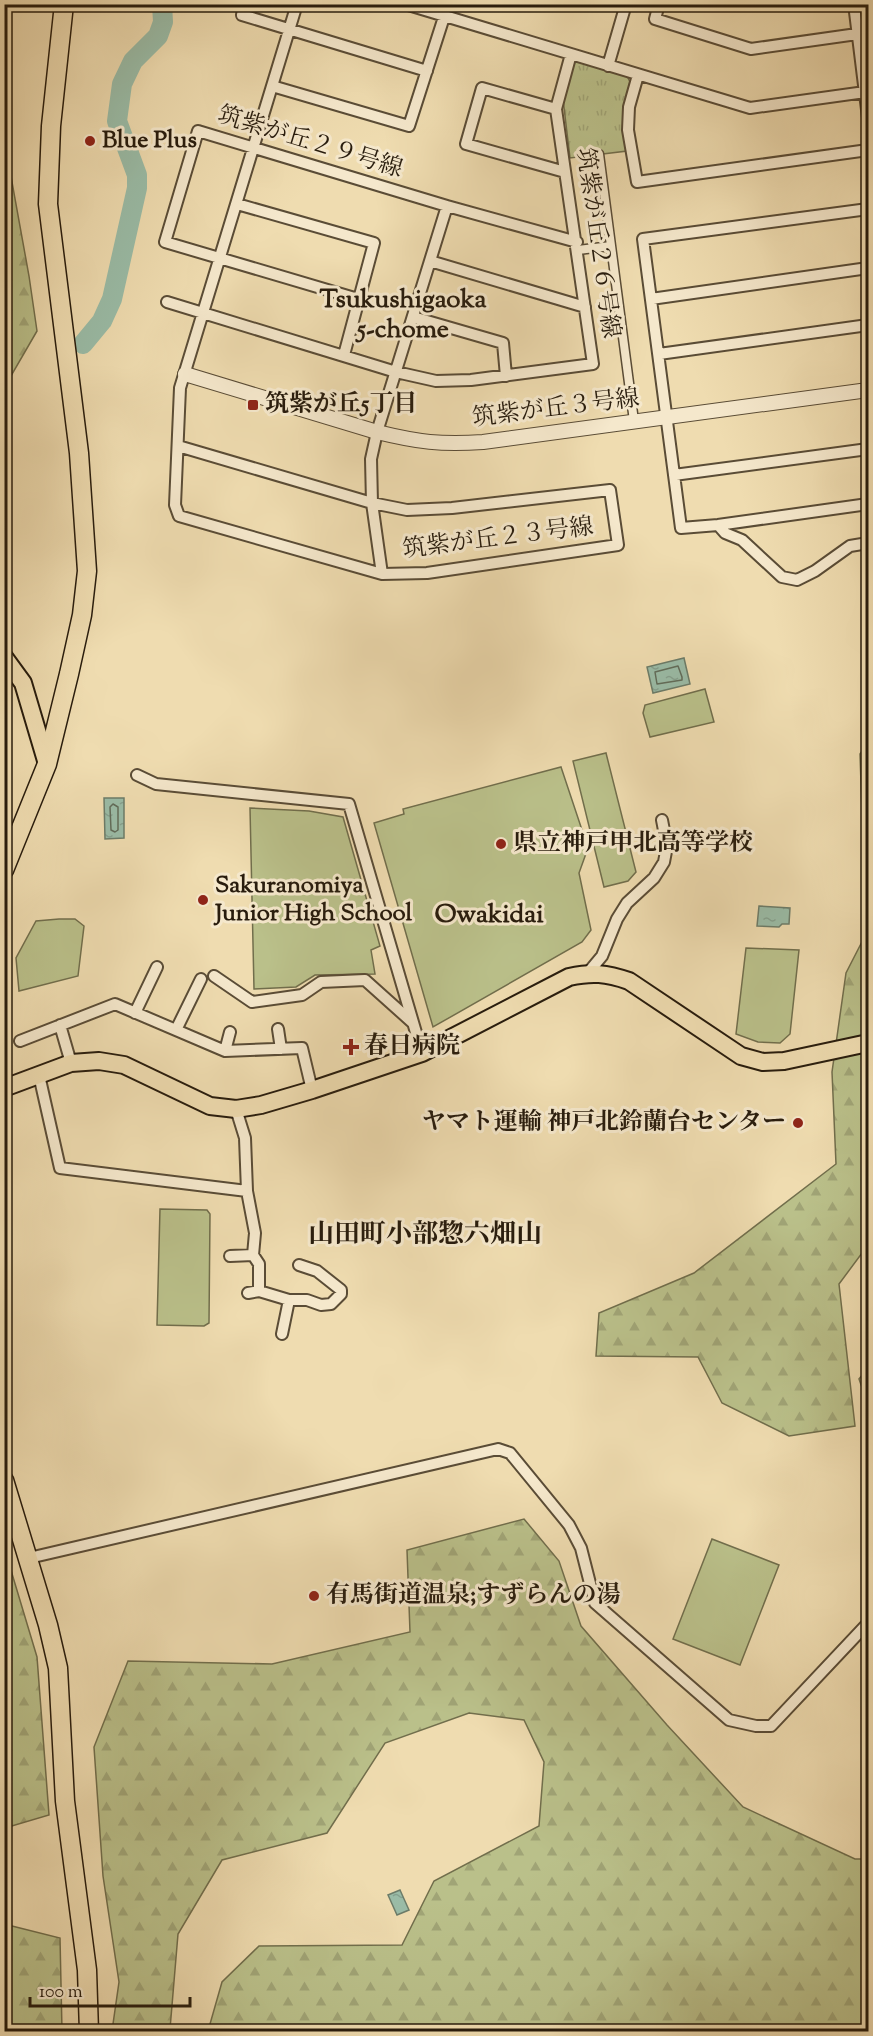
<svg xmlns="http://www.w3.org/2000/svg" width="873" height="2036" viewBox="0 0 873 2036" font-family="'Sorts Mill Goudy','Noto Serif JP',serif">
  <defs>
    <pattern id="grass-tufts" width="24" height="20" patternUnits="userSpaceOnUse" patternTransform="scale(1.5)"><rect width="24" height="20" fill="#bac08a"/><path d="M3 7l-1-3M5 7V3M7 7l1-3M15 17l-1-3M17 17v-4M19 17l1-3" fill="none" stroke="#a0a476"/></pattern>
    <pattern id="forest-firs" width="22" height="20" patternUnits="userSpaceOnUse" patternTransform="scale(1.5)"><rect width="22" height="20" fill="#bac08a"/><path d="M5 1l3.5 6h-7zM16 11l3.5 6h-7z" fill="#a0a476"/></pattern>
    <pattern id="water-ripples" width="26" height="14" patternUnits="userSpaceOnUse" patternTransform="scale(1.5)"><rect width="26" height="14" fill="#9abca7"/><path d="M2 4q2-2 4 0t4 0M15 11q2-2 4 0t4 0" fill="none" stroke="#85a18f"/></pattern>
  </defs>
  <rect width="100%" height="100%" fill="#efdcb0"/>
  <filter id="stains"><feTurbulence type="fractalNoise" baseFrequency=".00333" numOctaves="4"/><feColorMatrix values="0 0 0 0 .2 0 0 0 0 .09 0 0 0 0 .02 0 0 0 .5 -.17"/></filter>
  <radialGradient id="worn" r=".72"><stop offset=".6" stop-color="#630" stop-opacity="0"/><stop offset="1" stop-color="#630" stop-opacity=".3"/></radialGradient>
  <!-- grass -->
  <path fill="url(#grass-tufts)" stroke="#716e4c" stroke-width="1.5" d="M577 61 627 76 630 82C623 108 622 124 627 151L570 158 563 99 572 65Z"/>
  <!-- forest -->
  <path fill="url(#forest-firs)" stroke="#716e4c" stroke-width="1.5" d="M4 5H11L6 149 29 276 37 331 11 376 4 344Z
    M868 742V865L863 842 860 754Z
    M868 930V1245L839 1284 855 1426 789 1436 722 1403 698 1357 596 1356 599 1313 694 1273 836 1164 832 1072 846 973Z
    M524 1519 559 1561 581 1626 667 1725 743 1807 855 1859H868V2031H208L222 1982 259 1946 402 1945 434 1881 539 1826 544 1762 524 1720 469 1713 385 1743 327 1833 222 1860 178 1934 170 2029 168 2032 112 2031 119 1982 103 1876 94 1747 128 1661 272 1664 410 1632 407 1550Z
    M4 1547 37 1657 49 1815 5 1828V1768L9 1766 8 1714 4 1713Z
    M4 1924 60 1938 62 2031H5Z"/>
  <!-- pitch -->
  <path fill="#bac08a" stroke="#716e4c" stroke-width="1.5" d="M705 689 714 722 650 737 643 713 645 705Z
    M606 753 636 872 628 881 604 887 573 761Z
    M561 767 588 848 579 873 591 930 582 942 433 1027 374 823 404 814 403 809Z
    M250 808 309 811 343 817 380 946 371 950 375 974 315 975 296 987 254 989Z
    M59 919H75L84 926 78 976 19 991 16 958 36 921Z
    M746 948 799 950 790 1034 780 1043 758 1042 736 1034Z
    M160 1209 207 1210 210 1214 209 1323 204 1326 157 1325Z
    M868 1368V1405L859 1379Z
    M712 1539 779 1565 740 1665 673 1639Z"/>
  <!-- water -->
  <path fill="url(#water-ripples)" stroke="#6c7c69" stroke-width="1.5" d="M684 658 690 684 653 693 647 667Z
    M104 798H124V838L105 839Z
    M759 906 790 908 789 924H782L779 927 757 926Z
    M400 1890 409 1910 397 1915 388 1895Z"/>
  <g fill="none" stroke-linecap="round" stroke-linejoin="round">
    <!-- shore -->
    <path stroke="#616c5a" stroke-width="1.5" d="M678 666 682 677V680L657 684 655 672Z
      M113 804 118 807V830L115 832 111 830 110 807Z"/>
    <!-- river -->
    <path stroke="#9abca7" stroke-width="20" d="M83 344 102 321 112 299 137 188V175L117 121 122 84 133 61 158 36 163 22 162 4"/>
    <!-- pedestrian casing -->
    <g stroke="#5a4c36" stroke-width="11">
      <path id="pedestrian" d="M599 154 634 421
        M578 250 611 246"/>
    </g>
    <!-- minor casing -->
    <g stroke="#5a4c36" stroke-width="14">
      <path id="minor" d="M244 4 242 15 427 71
        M405 4 750 108 865 92
        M659 4 655 19 751 49 857 34
        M854 4 868 118
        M608 66 626 4
        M638 75 629 107 628 130 637 182 868 150
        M272 86 409 126 444 17
        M556 109 482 88 466 144 565 172
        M237 204 374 243 344 355
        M868 209 643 239 681 528 718 525 868 504
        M430 261 585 307
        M358 299 165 242 198 131 447 206 577 242
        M651 299 868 268
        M167 302 396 372 436 381 471 380 593 364 556 109 571 54
        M413 317 503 343 506 376
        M659 354 868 325
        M178 446 372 503 407 510 452 508 610 490 618 545 427 573 382 574 179 516 175 505 180 388 297 4
        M674 475 868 449
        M718 525 725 533 742 540 782 577 797 580 815 571 850 546 868 543
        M382 574 372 503 371 459 377 432 447 206
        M137 775 156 784 349 804 422 1053
        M587 974 602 956 617 919 627 903 654 878 664 862 667 846 662 820
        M214 976 252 1002 302 995 321 982 365 980 413 1023
        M135 1013 157 967
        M60 1025 71 1063
        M278 1029 281 1049
        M176 1030 201 979
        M20 1041 115 1004 225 1051 302 1048 312 1090
        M225 1051 230 1032
        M39 1075 60 1168 247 1191
        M236 1109 245 1138 247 1191 255 1233 253 1255 259 1264V1291
        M230 1256 253 1255
        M248 1293 259 1291 289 1300H307L321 1305 331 1304 341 1294V1290L317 1271 299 1265
        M282 1334 289 1300
        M29 1558 498 1449 510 1453 569 1525 581 1548 595 1603 729 1720 756 1726H771L868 1623"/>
    </g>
    <!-- tertiary casing -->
    <g stroke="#5a4c36" stroke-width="16">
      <path id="tertiary" d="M185 374 377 432C418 442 441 445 483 442L868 390"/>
    </g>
    <!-- primary casing -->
    <g stroke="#281c0d" stroke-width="20">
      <path id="primary" d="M4 657 23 683 47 764
        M4 1088 71 1063 99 1061 124 1065 210 1106 236 1109 261 1105 312 1090 422 1053 569 977C592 972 606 973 629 981L741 1056 763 1062 784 1061 868 1043"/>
    </g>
    <!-- trunk casing -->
    <g stroke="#281c0d" stroke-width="21">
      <path id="trunk" d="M4 870 47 764 69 674 82 615 87 571 79 453 48 204 51 126 64 4
        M4 1480 48 1625 58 1668 65 1801 87 1970 89 2032"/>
    </g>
    <!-- pedestrian -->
    <use href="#pedestrian" stroke="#f5e8cc" stroke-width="8"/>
    <!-- minor -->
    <use href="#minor" stroke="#f5e8cc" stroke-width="10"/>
    <!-- tertiary -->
    <use href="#tertiary" stroke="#f5e8cc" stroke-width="14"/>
    <!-- primary -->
    <use href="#primary" stroke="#efdcb0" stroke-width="16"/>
    <!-- trunk -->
    <use href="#trunk" stroke="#efdcb0" stroke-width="18"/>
  </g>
  <!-- markers -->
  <g fill="#8f2418" stroke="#f5e8cc" stroke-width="2">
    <circle cx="90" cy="141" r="6"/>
    <rect x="247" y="399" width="12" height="12" rx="3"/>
    <circle cx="501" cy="844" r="6"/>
    <circle cx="203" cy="900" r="6"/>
    <path d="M348 1038h6v6h6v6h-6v6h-6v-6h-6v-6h6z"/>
    <circle cx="798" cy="1123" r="6"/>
    <circle cx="314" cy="1596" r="6"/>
  </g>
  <g text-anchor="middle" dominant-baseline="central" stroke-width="6" stroke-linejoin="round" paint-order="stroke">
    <!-- poi labels -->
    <g font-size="24" font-weight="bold" fill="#281c0d" stroke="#f5e8cc" text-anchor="start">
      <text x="102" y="141">Blue Plus</text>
      <text x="265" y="405">筑紫が丘5丁目</text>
      <text x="513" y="844">県立神戸甲北高等学校</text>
      <text x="215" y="886">Sakuranomiya<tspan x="215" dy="28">Junior High School</tspan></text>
      <text x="364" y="1047">春日病院</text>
      <text x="786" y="1123" text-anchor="end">ヤマト運輸 神戸北鈴蘭台センター</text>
      <text x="326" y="1596">有馬街道温泉;すずらんの湯</text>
    </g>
    <!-- street labels -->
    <g font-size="24" fill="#281c0d" stroke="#f5e8cc">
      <text transform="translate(310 143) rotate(17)">筑紫が丘２９号線</text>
      <text transform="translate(597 243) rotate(82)">筑紫が丘２６号線</text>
      <text transform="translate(556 409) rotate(-7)">筑紫が丘３号線</text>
      <text transform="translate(498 539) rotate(-7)">筑紫が丘２３号線</text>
    </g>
    <!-- neighbourhood labels -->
    <g font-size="26" font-weight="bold" fill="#281c0d" stroke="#f5e8cc">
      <text x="403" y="300">Tsukushigaoka<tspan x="403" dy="30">5-chome</tspan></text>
      <text x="489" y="915">Owakidai</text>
      <text x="425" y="1235">山田町小部惣六畑山</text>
    </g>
  </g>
  <!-- margin -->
  <rect width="873" height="2036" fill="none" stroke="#efdcb0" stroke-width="24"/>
  <rect x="6" y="6" width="861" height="2024" fill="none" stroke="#281c0d" stroke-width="3"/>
  <rect x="12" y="12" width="849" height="2012" fill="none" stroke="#281c0d" stroke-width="1.5"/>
  <!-- scale -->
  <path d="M30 1997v9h160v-9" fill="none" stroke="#281c0d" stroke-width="3"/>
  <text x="39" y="1997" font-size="18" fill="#281c0d" stroke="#f5e8cc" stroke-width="4.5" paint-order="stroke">100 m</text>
  <rect width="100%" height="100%" filter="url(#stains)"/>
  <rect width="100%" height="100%" fill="url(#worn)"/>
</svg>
